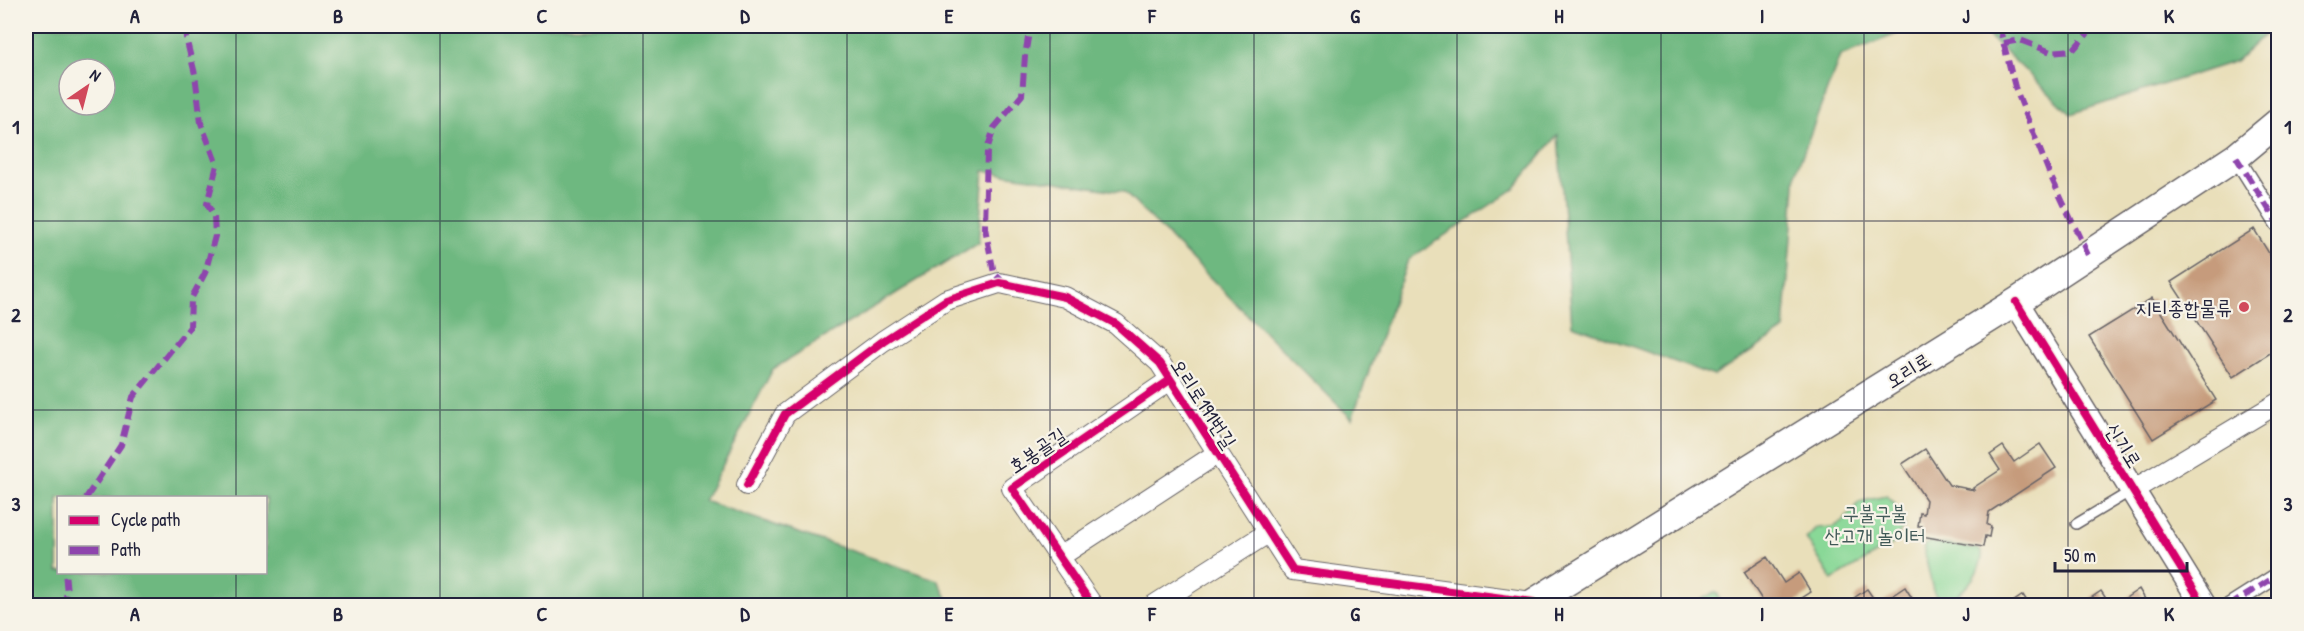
<svg xmlns="http://www.w3.org/2000/svg" width="2304" height="631" viewBox="0 0 2304 631" font-family="'Patrick Hand','Poor Story',sans-serif">
  <rect width="100%" height="100%" fill="#f7f3e8"/>
  <filter id="ink" filterUnits="userSpaceOnUse"><feTurbulence type="fractalNoise" baseFrequency=".0167" numOctaves="2"/><feDisplacementMap in="SourceGraphic" scale="12" xChannelSelector="R" yChannelSelector="G"/><feConvolveMatrix kernelMatrix="1 2 1 2 8 2 1 2 1" color-interpolation-filters="sRGB"/></filter>
  <filter id="wash" filterUnits="userSpaceOnUse"><feTurbulence type="fractalNoise" baseFrequency=".008" numOctaves="4" result="noise"/><feDisplacementMap in="SourceGraphic" scale="24" xChannelSelector="R" yChannelSelector="G"/><feGaussianBlur stdDeviation="1.35" result="paint"/><feColorMatrix in="noise" values="0 0 0 0 0 0 0 0 0 0 0 0 0 0 0 0 0 1.4 0 .05"/><feComposite in="paint" operator="in"/></filter>
  <g filter="url(#wash)">
    <rect width="100%" height="100%" fill="#e9dfba"/>
    <!-- green -->
    <path fill="#89d897" stroke="#567d69" stroke-width="1.5" d="M1886 496C1897 503 1901 514 1904 526L1893 544 1832 580 1806 538 1816 528 1832 527 1843 522 1859 502Z
      M1929 542 1978 549 1982 553C1983 572 1958 604 1938 599L1933 591 1924 550V546Z
      M1715 592 1718 594 1720 605H1691Z"/>
    <!-- forest -->
    <path fill="#6eb880" stroke="#486d5e" stroke-width="1.5" fill-rule="evenodd" d="M26 26H1917L1840 56 1796 172 1784 330 1714 376 1572 325 1558 135 1514 189 1408 260 1352 419 1124 192 984 171 978 243 773 369 704 501 938 580 951 606 26 605ZM69 69H105V105H69ZM58 498H266V572H58Z
      M1978 26H2274L2236 61 2071 114Z"/>
    <g id="blocks">
      <!-- building -->
      <path fill="#c69b7b" d="M2254 229 2278 268V348L2233 377 2171 282Z
        M2152 298 2216 400 2153 439 2089 337Z
        M2040 444 2056 468 1989 512 1987 525 1991 526 1989 537 1985 536 1983 547 1921 536 1922 526H1918L1920 513 1924 514 1926 500 1902 464 1925 449 1949 485 1974 490 1973 488 2000 470 1990 455 2003 446 2014 462Z
        M1767 557 1784 583 1799 573 1811 592 1796 602 1799 606H1766L1744 572Z
        M1905 587 1917 606H1859L1854 598 1867 589 1878 605Z
        M2139 589 2149 606H2114Z
        M2101 591 2111 606H2092L2088 600Z
        M2023 595 2030 606H2007Z"/>
    </g>
  </g>
  <g filter="url(#ink)">
    <use href="#blocks" fill-opacity="0" stroke="#686467" stroke-width="1.5"/>
    <g fill="none" stroke-linecap="round" stroke-linejoin="round">
      <!-- service casing -->
      <g stroke="#686467" stroke-width="12">
        <path id="service" d="M2076 524 2131 491"/>
      </g>
      <!-- pedestrian casing -->
      <g stroke="#686467" stroke-width="18">
        <path id="pedestrian" d="M2236 157 2278 224
          M2229 606 2278 575"/>
      </g>
      <!-- minor casing -->
      <g stroke="#686467" stroke-width="22">
        <path id="minor" d="M747 485 785 414 883 341 946 300 999 283 1005 284 1065 297 1116 324 1160 363 1293 570 1533 602
          M2133 490 2278 403
          M1059 557 1218 453
          M1093 606 1012 488 1170 380
          M1153 606 1269 532"/>
      </g>
      <!-- tertiary casing -->
      <g stroke="#686467" stroke-width="27">
        <path id="tertiary" d="M2016 302 2204 606"/>
      </g>
      <!-- secondary casing -->
      <g stroke="#686467" stroke-width="30">
        <path id="secondary" d="M1528 606 2016 302 2236 157 2278 122"/>
      </g>
      <!-- service -->
      <use href="#service" stroke="#fff" stroke-width="9"/>
      <!-- pedestrian -->
      <use href="#pedestrian" stroke="#fff" stroke-width="15"/>
      <!-- minor -->
      <use href="#minor" stroke="#fff" stroke-width="20"/>
      <!-- tertiary -->
      <use href="#tertiary" stroke="#fff" stroke-width="24"/>
      <!-- secondary -->
      <use href="#secondary" stroke="#fff" stroke-width="27"/>
      <!-- quiet -->
      <path stroke="#8e44ad" stroke-width="6" stroke-dasharray="12 6" stroke-linecap="butt" d="M1999 26 2015 87 2050 175 2088 255
        M2004 43 2020 40 2051 52 2073 50 2094 26
        M2236 157 2278 224
        M1005 284 994 273 985 228 987 150 994 128 1022 95 1025 56 1030 26
        M86 498 121 445 133 397 190 327 191 299 205 273 215 236 214 216 207 204 217 165 201 123 195 74 186 38V26
        M63 606 67 593 65 572
        M2229 606 2278 575"/>
      <!-- cycleway casing -->
      <g stroke="#f7f3e8" stroke-width="11">
        <path id="cycleway" d="M2016 302 2204 606
          M747 485 785 414 883 341 946 300 999 283 1005 284 1065 297 1116 324 1160 363 1293 570 1533 602
          M1093 606 1012 488 1170 380"/>
      </g>
      <!-- cycleway -->
      <use href="#cycleway" stroke="#d6006c" stroke-width="8"/>
    </g>
  </g>
  <!-- grid -->
  <path fill="none" stroke="#22223b" stroke-width="1.5" stroke-opacity="0.55" d="M236 26V498M440 26V606M643 26V606M847 26V606M1050 26V606M1254 26V606M1457 26V606M1661 26V606M1864 26V606M2068 26V606M26 221H2278M26 410H2278M236 572V606"/>
  <!-- markers -->
  <circle fill="#d1495b" stroke="#f7f3e8" stroke-width="2" cx="2244" cy="307" r="6"/>
  <g text-anchor="middle" dominant-baseline="central" stroke-width="4.5" stroke-linejoin="round" paint-order="stroke">
    <!-- poi labels -->
    <g font-size="20" fill="#22223b" stroke="#f7f3e8" text-anchor="end">
      <text x="2232" y="307">지티종합물류</text>
    </g>
    <!-- street labels -->
    <g font-size="20" fill="#22223b" stroke="#f7f3e8">
      <text transform="translate(1908 370) rotate(-32)">오리로</text>
      <text transform="translate(1204 403) rotate(57)">오리로191번길</text>
      <text transform="translate(2124 445) rotate(58)">신기로</text>
      <text transform="translate(1037 450) rotate(-34)">호봉골길</text>
    </g>
    <!-- park labels -->
    <g font-size="20" fill="#415957" stroke="#f7f3e8">
      <text x="1875" y="512">구불구불<tspan x="1875" dy="23">산고개 놀이터</tspan></text>
    </g>
  </g>
  <!-- margin -->
  <rect width="2304" height="631" fill="none" stroke="#f7f3e8" stroke-width="66"/>
  <!-- legend -->
  <rect x="57" y="496" width="210" height="78" fill="#f7f3e8" stroke="#a29fa3" stroke-width="1.5"/>
  <rect x="69" y="516" width="30" height="9" fill="#d6006c" stroke="#a29fa3" stroke-width="1.5"/>
  <text x="111" y="526" font-size="18" fill="#22223b">Cycle path</text>
  <rect x="69" y="546" width="30" height="9" fill="#8e44ad" stroke="#a29fa3" stroke-width="1.5"/>
  <text x="111" y="556" font-size="18" fill="#22223b">Path</text>
  <!-- north arrow -->
  <g transform="translate(87 87) rotate(35)"><circle r="28" fill="#f7f3e8" stroke="#a29fa3" stroke-width="1.5"/>
  <path d="M0-4.5L10 22L0 15L-10 22Z" fill="#d1495b"/>
  <text y="-9" font-size="16" font-weight="bold" text-anchor="middle" fill="#22223b">N</text>
  </g>
  <!-- scale -->
  <path d="M2055 562v9h132v-9" fill="none" stroke="#22223b" stroke-width="3"/>
  <text x="2064" y="562" font-size="18" fill="#22223b" stroke="#f7f3e8" stroke-width="4.5" paint-order="stroke">50 m</text>
  <rect x="33" y="33" width="2238" height="565" fill="none" stroke="#22223b" stroke-width="2"/>
  <g font-size="20" text-anchor="middle" font-weight="bold" fill="#22223b">
    <text x="135" y="23">A</text>
    <text x="338" y="23">B</text>
    <text x="542" y="23">C</text>
    <text x="745" y="23">D</text>
    <text x="949" y="23">E</text>
    <text x="1152" y="23">F</text>
    <text x="1355" y="23">G</text>
    <text x="1559" y="23">H</text>
    <text x="1762" y="23">I</text>
    <text x="1966" y="23">J</text>
    <text x="2169" y="23">K</text>
    <text x="16" y="134">1</text>
    <text x="2288" y="134">1</text>
    <text x="16" y="322">2</text>
    <text x="2288" y="322">2</text>
    <text x="16" y="511">3</text>
    <text x="2288" y="511">3</text>
    <text x="135" y="621">A</text>
    <text x="338" y="621">B</text>
    <text x="542" y="621">C</text>
    <text x="745" y="621">D</text>
    <text x="949" y="621">E</text>
    <text x="1152" y="621">F</text>
    <text x="1355" y="621">G</text>
    <text x="1559" y="621">H</text>
    <text x="1762" y="621">I</text>
    <text x="1966" y="621">J</text>
    <text x="2169" y="621">K</text>
  </g>
</svg>
